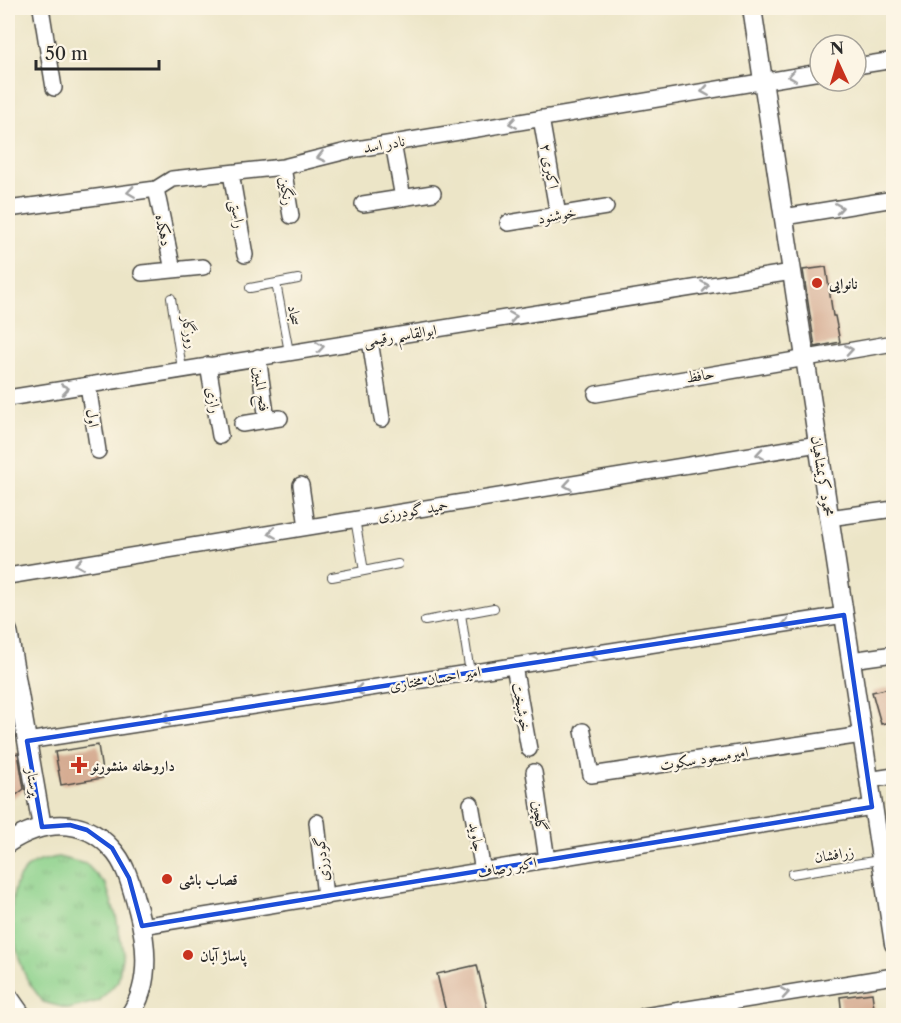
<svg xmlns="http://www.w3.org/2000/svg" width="901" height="1023" viewBox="0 0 901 1023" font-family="'Libre Caslon Text',Amiri,serif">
  <defs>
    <pattern id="grass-tufts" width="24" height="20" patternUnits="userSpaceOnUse" patternTransform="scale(1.5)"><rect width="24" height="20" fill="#8bd18b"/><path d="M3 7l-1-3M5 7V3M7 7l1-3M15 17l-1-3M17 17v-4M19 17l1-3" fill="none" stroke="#72aa72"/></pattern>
  </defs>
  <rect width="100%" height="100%" fill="#fcf5e5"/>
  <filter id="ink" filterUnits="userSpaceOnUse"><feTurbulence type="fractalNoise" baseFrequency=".0167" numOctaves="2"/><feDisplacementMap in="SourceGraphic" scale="12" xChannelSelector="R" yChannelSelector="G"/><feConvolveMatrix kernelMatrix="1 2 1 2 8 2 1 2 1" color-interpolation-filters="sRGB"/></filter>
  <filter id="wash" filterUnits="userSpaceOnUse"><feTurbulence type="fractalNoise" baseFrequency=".008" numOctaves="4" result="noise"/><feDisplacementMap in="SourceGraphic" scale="24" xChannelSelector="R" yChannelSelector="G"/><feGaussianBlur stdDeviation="1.35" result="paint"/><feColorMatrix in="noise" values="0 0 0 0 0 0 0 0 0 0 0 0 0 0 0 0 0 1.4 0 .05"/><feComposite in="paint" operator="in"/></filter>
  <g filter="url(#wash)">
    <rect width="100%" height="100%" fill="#ece5c7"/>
    <!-- grass -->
    <path fill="url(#grass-tufts)" stroke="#5b7e5b" stroke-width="1.5" d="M58 857 86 864 106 885 116 916 123 952 118 981 99 1001 69 1009 43 1002C38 994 31 987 27 979 13 950 0 885 31 865 38 860 50 859 58 857Z"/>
    <g id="blocks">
      <!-- building -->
      <path fill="#d5ac92" d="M826 267 833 316H835L840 342 815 347 803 270Z
        M894 687V721L881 724 872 692Z
        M98 745 103 778 61 785 55 752Z
        M18 753 24 789 11 799 8 789V756Z
        M477 965 489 1016H447L437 974Z
        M872 993 875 1016H842L840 997Z"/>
    </g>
  </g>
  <g filter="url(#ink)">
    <use href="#blocks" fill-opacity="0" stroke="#484742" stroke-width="1.5"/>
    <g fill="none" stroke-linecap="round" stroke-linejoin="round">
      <!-- service casing -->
      <g stroke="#484742" stroke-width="10">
        <path id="service" d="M276 283 289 352
          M250 288 298 279
          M171 298 182 369
          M355 519 364 571 398 564
          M332 577 364 571
          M461 614 470 673
          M425 621 494 608
          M792 874 880 860"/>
      </g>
      <!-- minor casing -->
      <g stroke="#484742" stroke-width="18">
        <path id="minor" d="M41 8 54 88
          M856 66 894 60
          M541 118 558 215
          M393 143 403 198
          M283 167 291 216
          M231 173 245 255
          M156 189 173 270
          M363 204 433 193
          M8 209 156 189 172 179 283 167 351 150 820 72
          M784 217 894 199
          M508 223 606 207
          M142 273 203 267
          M370 340 382 419
          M258 357 267 420
          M208 365 220 436
          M88 385 98 451
          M596 394 894 343
          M8 398 792 272
          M242 424 280 418
          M301 485 307 527
          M829 518 894 509
          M8 576 818 444
          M851 660 894 654
          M514 666 529 749
          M583 731 591 775 862 735
          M27 741 844 615
          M534 772 547 860
          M868 780 894 776
          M471 804 483 871
          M317 822 325 897
          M142 926 872 807
          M644 1016 894 976"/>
      </g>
      <!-- tertiary casing -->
      <g stroke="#484742" stroke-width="21">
        <path id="tertiary" d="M752 8 894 944
          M8 631 42 827
          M8 843C41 821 82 816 111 848 127 864 132 889 138 910 147 944 151 986 129 1016
          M8 996 22 1016"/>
      </g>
      <!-- service -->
      <use href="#service" stroke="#fff" stroke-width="8"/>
      <!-- minor -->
      <use href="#minor" stroke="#fff" stroke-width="15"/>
      <!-- tertiary -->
      <use href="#tertiary" stroke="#fff" stroke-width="18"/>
    </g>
    <!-- one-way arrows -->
    <defs><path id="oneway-chevron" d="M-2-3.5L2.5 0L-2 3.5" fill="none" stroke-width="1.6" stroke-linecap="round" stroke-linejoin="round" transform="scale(1.5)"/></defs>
    <g stroke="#a0a0a0">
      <use href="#oneway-chevron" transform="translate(792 76) rotate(171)"/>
      <use href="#oneway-chevron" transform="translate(705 91) rotate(171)"/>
      <use href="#oneway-chevron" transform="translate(513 123) rotate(171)"/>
      <use href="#oneway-chevron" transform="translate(321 157) rotate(166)"/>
      <use href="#oneway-chevron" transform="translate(131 192) rotate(172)"/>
      <use href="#oneway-chevron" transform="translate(839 208) rotate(-9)"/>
      <use href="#oneway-chevron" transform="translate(705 286) rotate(-9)"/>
      <use href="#oneway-chevron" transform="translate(513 317) rotate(-9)"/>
      <use href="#oneway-chevron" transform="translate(320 347) rotate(-8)"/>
      <use href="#oneway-chevron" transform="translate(849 350) rotate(-9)"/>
      <use href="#oneway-chevron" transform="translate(65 389) rotate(-9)"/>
      <use href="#oneway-chevron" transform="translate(760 454) rotate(171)"/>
      <use href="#oneway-chevron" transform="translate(568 485) rotate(171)"/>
      <use href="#oneway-chevron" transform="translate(272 533) rotate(171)"/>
      <use href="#oneway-chevron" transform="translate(79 564) rotate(171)"/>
      <use href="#oneway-chevron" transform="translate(786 624) rotate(171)"/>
      <use href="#oneway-chevron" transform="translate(593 654) rotate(171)"/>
      <use href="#oneway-chevron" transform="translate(359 690) rotate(171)"/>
      <use href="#oneway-chevron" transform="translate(166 720) rotate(171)"/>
      <use href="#oneway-chevron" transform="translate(785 993) rotate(-9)"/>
    </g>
  </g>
  <!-- marked area -->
  <path fill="none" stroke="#1d4ed8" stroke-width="4.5" stroke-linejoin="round" d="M844 615 872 807 142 926 129 878 112 848 87 830 70 825 42 827 27 741Z"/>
  <!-- markers -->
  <g fill="#c8321e" stroke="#fcf5e5" stroke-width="2">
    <circle cx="817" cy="283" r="6"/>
    <path d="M76 756h6v6h6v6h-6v6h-6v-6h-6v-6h6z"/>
    <circle cx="167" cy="879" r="6"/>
    <circle cx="188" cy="955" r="6"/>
  </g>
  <g text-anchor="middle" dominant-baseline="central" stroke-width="4.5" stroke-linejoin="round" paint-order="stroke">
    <!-- street labels -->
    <g font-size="15" fill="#2b2b2b" stroke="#fcf5e5">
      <text transform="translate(384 144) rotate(-10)">نادر اسد</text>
      <text transform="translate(550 166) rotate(80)">اکبری ۲</text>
      <text transform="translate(287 191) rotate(81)">رنگین</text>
      <text transform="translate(238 214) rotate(80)">راستی</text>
      <text transform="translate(557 215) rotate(-10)">خوشنود</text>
      <text transform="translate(164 230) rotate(79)">دهکده</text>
      <text transform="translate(295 315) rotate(79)">سجاد</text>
      <text transform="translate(190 332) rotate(81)">روزگار</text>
      <text transform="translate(400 335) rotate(-9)">ابوالقاسم رقیمی</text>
      <text transform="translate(700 375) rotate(-10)">حافظ</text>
      <text transform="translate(262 389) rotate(82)">فتح المبین</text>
      <text transform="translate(214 400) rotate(80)">رازی</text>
      <text transform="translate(93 418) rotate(81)">اول</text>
      <text transform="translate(823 476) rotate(81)">محمود کریمشاهیان</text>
      <text transform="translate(413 510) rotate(-9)">حمید گودرزی</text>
      <text transform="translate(435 678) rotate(-9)">امیر احسان مختاری</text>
      <text transform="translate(522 707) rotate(80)">خوشبخت</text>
      <text transform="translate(704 758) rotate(-9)">امیرمسعود سکوت</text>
      <text transform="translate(34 782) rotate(80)">پرستار</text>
      <text transform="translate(540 816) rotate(82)">گلچین</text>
      <text transform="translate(477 837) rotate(80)">جاوید</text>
      <text transform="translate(834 854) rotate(-9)">زرافشان</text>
      <text transform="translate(321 859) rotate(-96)">گودرزی</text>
      <text transform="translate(507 867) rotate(-10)">اکبر رصاف</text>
    </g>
    <!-- poi labels -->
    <g font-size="15" font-weight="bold" fill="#2b2b2b" stroke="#fcf5e5" text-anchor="start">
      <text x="829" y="283">نانوایی</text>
      <text x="91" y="765">داروخانه منشورنو</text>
      <text x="179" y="879">قصاب باشی</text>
      <text x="200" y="955">پاساژ آبان</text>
    </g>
  </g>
  <!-- margin -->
  <rect width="901" height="1023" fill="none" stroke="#fcf5e5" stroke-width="30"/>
  <!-- north arrow -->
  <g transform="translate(838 63) rotate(356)"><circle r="28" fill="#fcf5e5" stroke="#a8a49b" stroke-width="1.5"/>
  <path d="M0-4.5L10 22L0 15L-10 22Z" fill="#c8321e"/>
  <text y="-9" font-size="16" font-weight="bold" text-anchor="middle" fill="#2b2b2b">N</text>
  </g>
  <!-- scale -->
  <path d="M36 60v9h123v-9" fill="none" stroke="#2b2b2b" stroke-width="3"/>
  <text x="45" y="60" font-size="18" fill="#2b2b2b" stroke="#fcf5e5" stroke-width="4.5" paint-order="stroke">50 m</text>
</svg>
